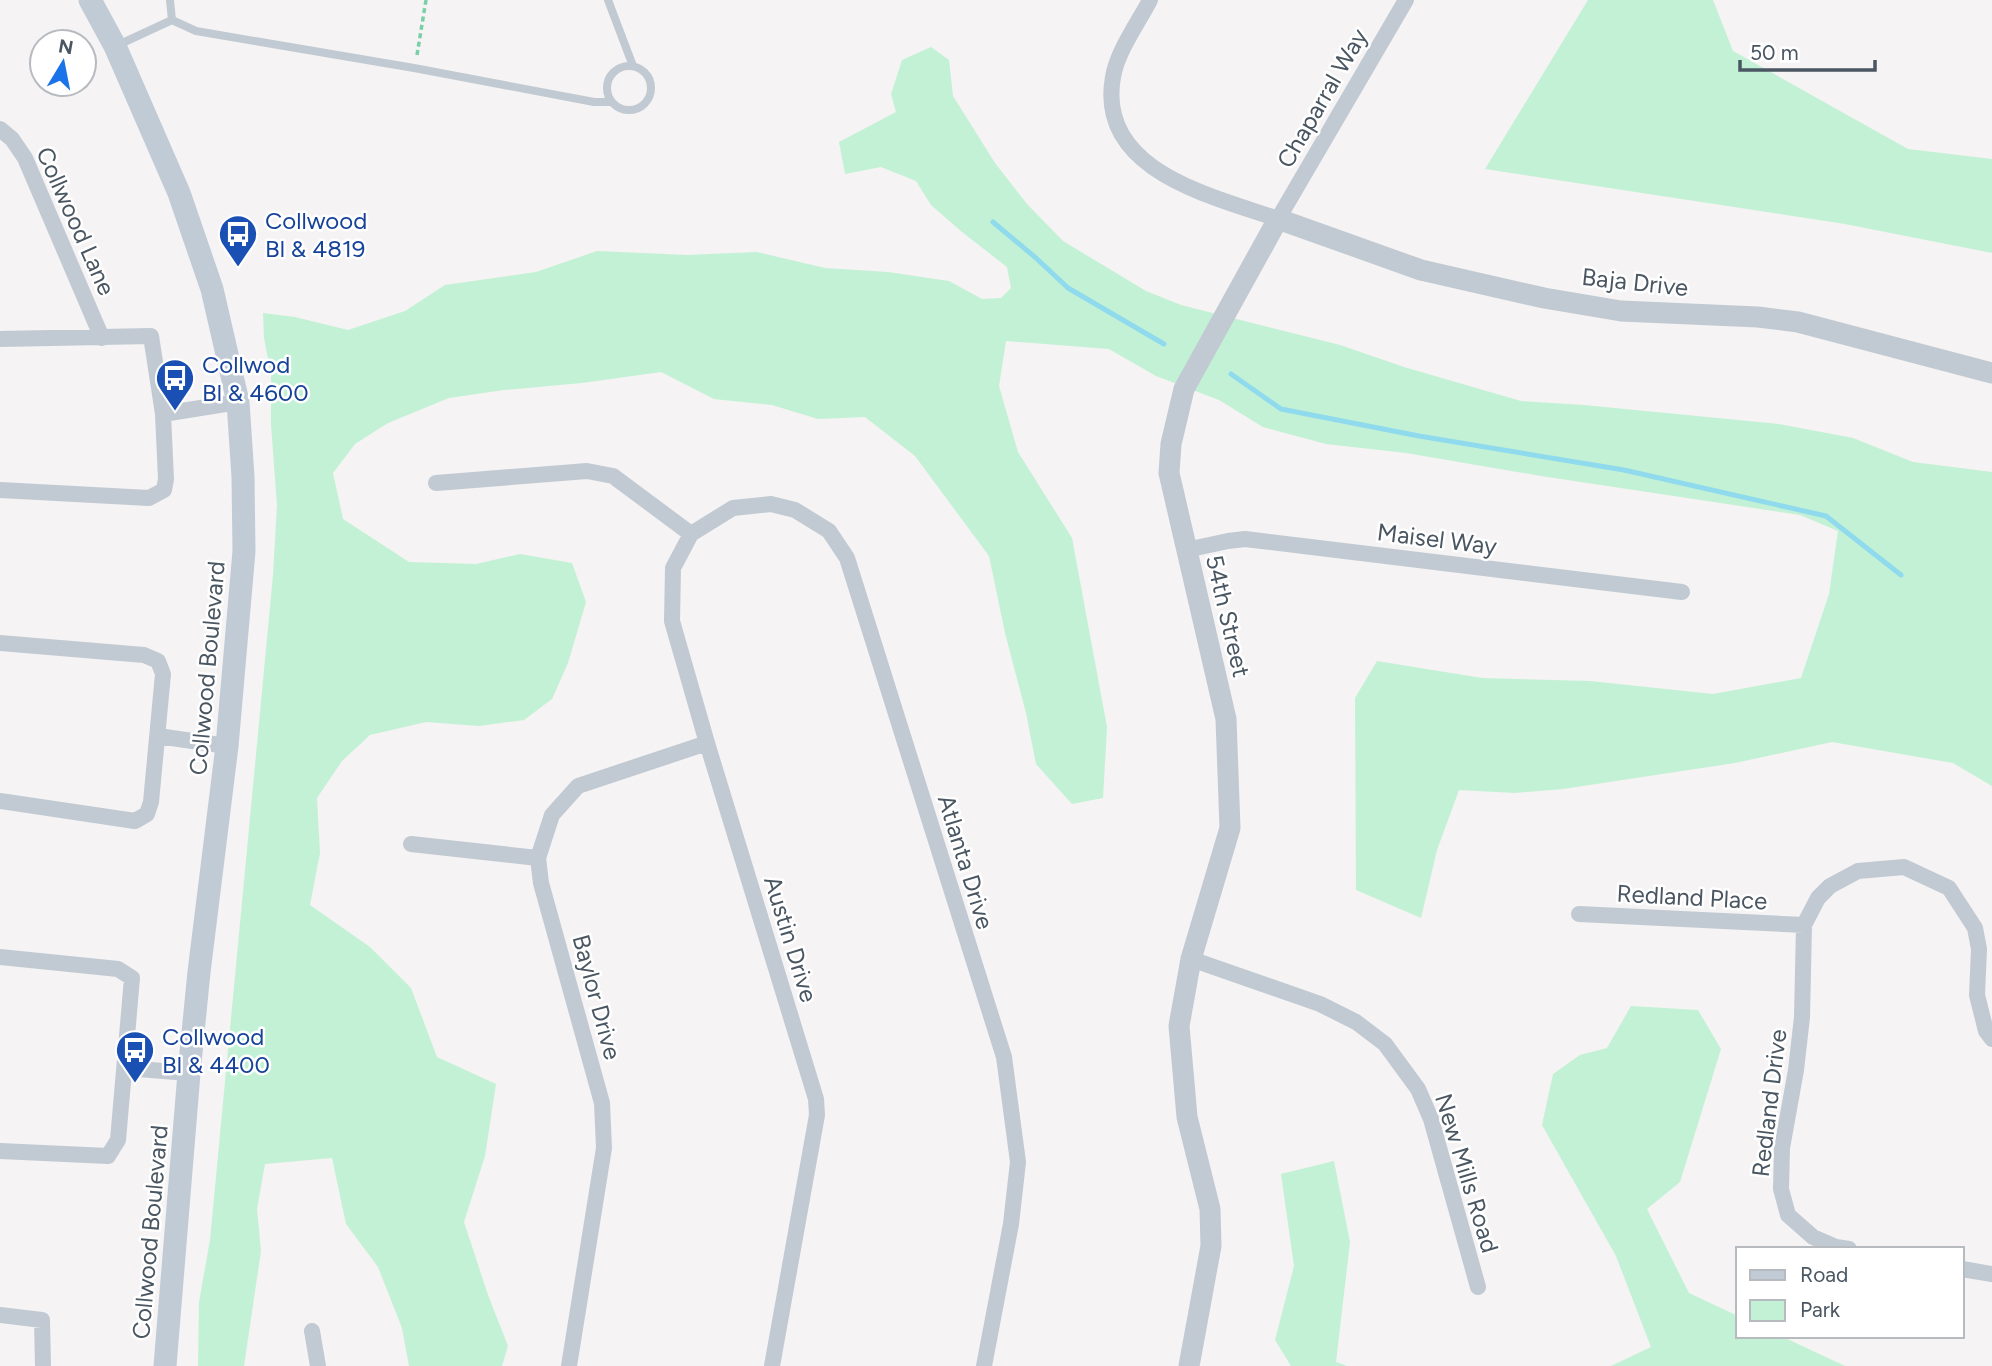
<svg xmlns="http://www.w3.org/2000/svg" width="1992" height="1366" viewBox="0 0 1992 1366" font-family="Figtree,sans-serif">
  <rect width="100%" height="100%" fill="#f5f3f3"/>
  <!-- green -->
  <path fill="#c3f1d5" d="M1588 0H1713L1733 51 1908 149 1992 159V253L1845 224 1485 169Z
    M931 47 949 60 953 96 995 163 1027 204 1063 241 1146 291 1181 305 1340 345 1404 367 1521 401 1584 405 1779 424 1853 438 1913 462 1992 472V786L1953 763 1832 742 1735 763 1563 789 1515 793 1459 790 1437 850 1421 918 1356 890 1355 698 1377 661 1482 678 1590 681 1713 694 1801 678 1829 594 1838 531 1800 515 1541 476 1406 453 1326 444 1263 427 1219 400 1156 376 1109 349 1006 341 999 386 1018 452 1072 538 1107 727 1103 798 1072 804 1036 764 1026 713 1005 633 989 556 915 456 865 417 818 419 772 405 714 399 661 372 582 383 504 390 449 398 388 423 355 444 333 473 343 519 409 562 476 564 520 554 572 563 586 602 568 663 552 699 524 720 479 726 426 722 370 735 342 761 317 798 320 853 310 905 370 947 411 988 437 1057 496 1084 485 1156 464 1222 488 1295 508 1346 502 1366H409L402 1328 378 1267 346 1224 332 1158 265 1164 257 1209 261 1251 244 1366H198L199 1302 210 1240 273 575 277 505 271 425V375L264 338 263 313 295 317 348 330 405 311 445 285 536 272 597 251 687 255 757 252 825 268 888 272 949 281 982 299 1001 298 1011 288 1007 267 962 232 931 205 916 181 881 167 845 174 839 142 896 112 891 94 902 60Z
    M1631 1006 1698 1010 1721 1049 1680 1182 1647 1209 1689 1293 1738 1316V1336H1781L1845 1366H1611L1651 1347 1616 1256 1542 1125 1553 1074 1580 1055 1607 1048Z
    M1334 1161 1350 1242 1336 1362 1347 1366H1291L1275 1340 1294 1266 1281 1174Z"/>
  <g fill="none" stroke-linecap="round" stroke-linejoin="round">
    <!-- stream -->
    <path stroke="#90daee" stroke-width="5" d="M993 222 1036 258 1068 288 1164 344
      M1231 374 1281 409 1419 436 1624 470 1826 516 1901 575"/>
    <!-- path -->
    <path stroke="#7ad0a6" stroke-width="3.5" stroke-dasharray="5 3.5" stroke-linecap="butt" d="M417 55 426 0"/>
    <!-- service -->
    <path stroke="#c1cad2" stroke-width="8" d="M170 0 172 20
      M608 0 633 66
      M118 45 172 20 196 31 414 68 594 102H611
      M607 88a22 22 0 1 1 44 0a22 22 0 1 1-44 0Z"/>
    <!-- minor -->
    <path stroke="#c1cad2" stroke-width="16" d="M1150 0C1138 23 1117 52 1113 77 1096 171 1212 196 1278 219L1406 0
      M0 129 12 139 25 158 102 338
      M0 339 151 336 163 414 166 479 164 490 149 498 0 490
      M163 414 238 402
      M436 483 587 471 613 476 691 534
      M691 534 733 508 771 504 795 510 829 531 847 558 1004 1057 1018 1162 1011 1224 984 1366
      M691 534 673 568 672 621 707 743 816 1099 817 1115 772 1366
      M1186 550 1228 541 1245 539 1682 592
      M0 643 144 655 158 661 163 674 151 802 147 814 135 821 0 801
      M158 736 227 746
      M411 844 538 858
      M1579 914 1804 925
      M0 957 118 969 132 978 118 1140 108 1156 0 1151
      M1191 959 1320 1004 1356 1022 1385 1044 1418 1089 1431 1119 1478 1287
      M125 1068 189 1073
      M1849 1249 1836 1247 1813 1237 1788 1215 1781 1189 1782 1148 1796 1070 1802 1017 1804 925 1818 898 1830 886 1858 871 1904 867 1949 888 1975 928 1979 949 1977 995 1986 1031 1992 1039
      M1962 1269 1992 1274
      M0 1315 42 1320 43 1366
      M312 1331 318 1366
      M569 1366 604 1148 602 1103 541 883 538 858 552 815 578 786 707 743"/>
    <!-- tertiary -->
    <path stroke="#c1cad2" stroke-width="21" d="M1189 1366 1211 1246 1210 1209 1187 1117 1179 1026 1191 959 1230 828 1226 719 1169 473 1171 444 1184 389 1278 219 1421 270 1544 298 1621 311 1758 317 1798 322 1992 373"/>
    <!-- secondary -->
    <path stroke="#c1cbd6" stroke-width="23" d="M90 0 115 46 179 193 212 289 238 402 243 477 244 551 227 746 199 972 189 1073 165 1366"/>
  </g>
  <!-- icons -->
  <defs>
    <g id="bus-pin" transform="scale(2.0125)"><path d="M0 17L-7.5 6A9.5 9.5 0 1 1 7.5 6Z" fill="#1a4fb4" stroke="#fff"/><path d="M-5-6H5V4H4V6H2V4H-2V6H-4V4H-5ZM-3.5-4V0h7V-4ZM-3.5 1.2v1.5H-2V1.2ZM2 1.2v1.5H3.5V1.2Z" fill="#fff"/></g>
  </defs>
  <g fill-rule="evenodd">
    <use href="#bus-pin" x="238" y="234"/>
    <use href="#bus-pin" x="175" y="378"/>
    <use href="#bus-pin" x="135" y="1050"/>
  </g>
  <g text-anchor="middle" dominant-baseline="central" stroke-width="5" stroke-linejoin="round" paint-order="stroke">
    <!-- street labels -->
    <g font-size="24" fill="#4a5661" stroke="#fff">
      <text transform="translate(1322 98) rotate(-60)">Chaparral Way</text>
      <text transform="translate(76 221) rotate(66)">Collwood Lane</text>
      <text transform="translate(1635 282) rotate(6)">Baja Drive</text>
      <text transform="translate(1437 539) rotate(7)">Maisel Way</text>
      <text transform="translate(1228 616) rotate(77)">54th Street</text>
      <text transform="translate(207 668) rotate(-85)">Collwood Boulevard</text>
      <text transform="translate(966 862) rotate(73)">Atlanta Drive</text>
      <text transform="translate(1692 897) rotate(3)">Redland Place</text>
      <text transform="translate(791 939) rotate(73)">Austin Drive</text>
      <text transform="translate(597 997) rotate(75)">Baylor Drive</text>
      <text transform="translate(1769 1103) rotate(-83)">Redland Drive</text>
      <text transform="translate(1467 1173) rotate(73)">New Mills Road</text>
      <text transform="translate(150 1232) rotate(-85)">Collwood Boulevard</text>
    </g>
    <!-- transit labels -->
    <g font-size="24" fill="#164399" stroke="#fff" text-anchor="start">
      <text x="265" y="220">Collwood<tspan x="265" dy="28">Bl &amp; 4819</tspan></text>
      <text x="202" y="364">Collwod<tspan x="202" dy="28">Bl &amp; 4600</tspan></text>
      <text x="162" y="1036">Collwood<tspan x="162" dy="28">Bl &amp; 4400</tspan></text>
    </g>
  </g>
  <!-- legend -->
  <rect x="1736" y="1247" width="228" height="91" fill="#ffffff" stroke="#b7bbc0" stroke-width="2"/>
  <rect x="1750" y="1270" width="35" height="10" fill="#c1cbd6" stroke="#b7bbc0" stroke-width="2"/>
  <text x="1800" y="1282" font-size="21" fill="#4a5661">Road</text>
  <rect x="1750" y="1300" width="35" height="21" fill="#c3f1d5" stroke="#b7bbc0" stroke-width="2"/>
  <text x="1800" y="1317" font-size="21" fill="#4a5661">Park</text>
  <!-- north arrow -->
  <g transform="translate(63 63) rotate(10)"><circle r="33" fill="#ffffff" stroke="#b7bbc0" stroke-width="2"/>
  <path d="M0-5L12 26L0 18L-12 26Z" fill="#1a73e8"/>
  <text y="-10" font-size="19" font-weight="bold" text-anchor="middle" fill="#4a5661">N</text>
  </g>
  <!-- scale -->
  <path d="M1740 60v10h135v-10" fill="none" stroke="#4a5661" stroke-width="3.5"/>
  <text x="1750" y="60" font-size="21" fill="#4a5661" stroke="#ffffff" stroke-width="5" paint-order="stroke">50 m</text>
</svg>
